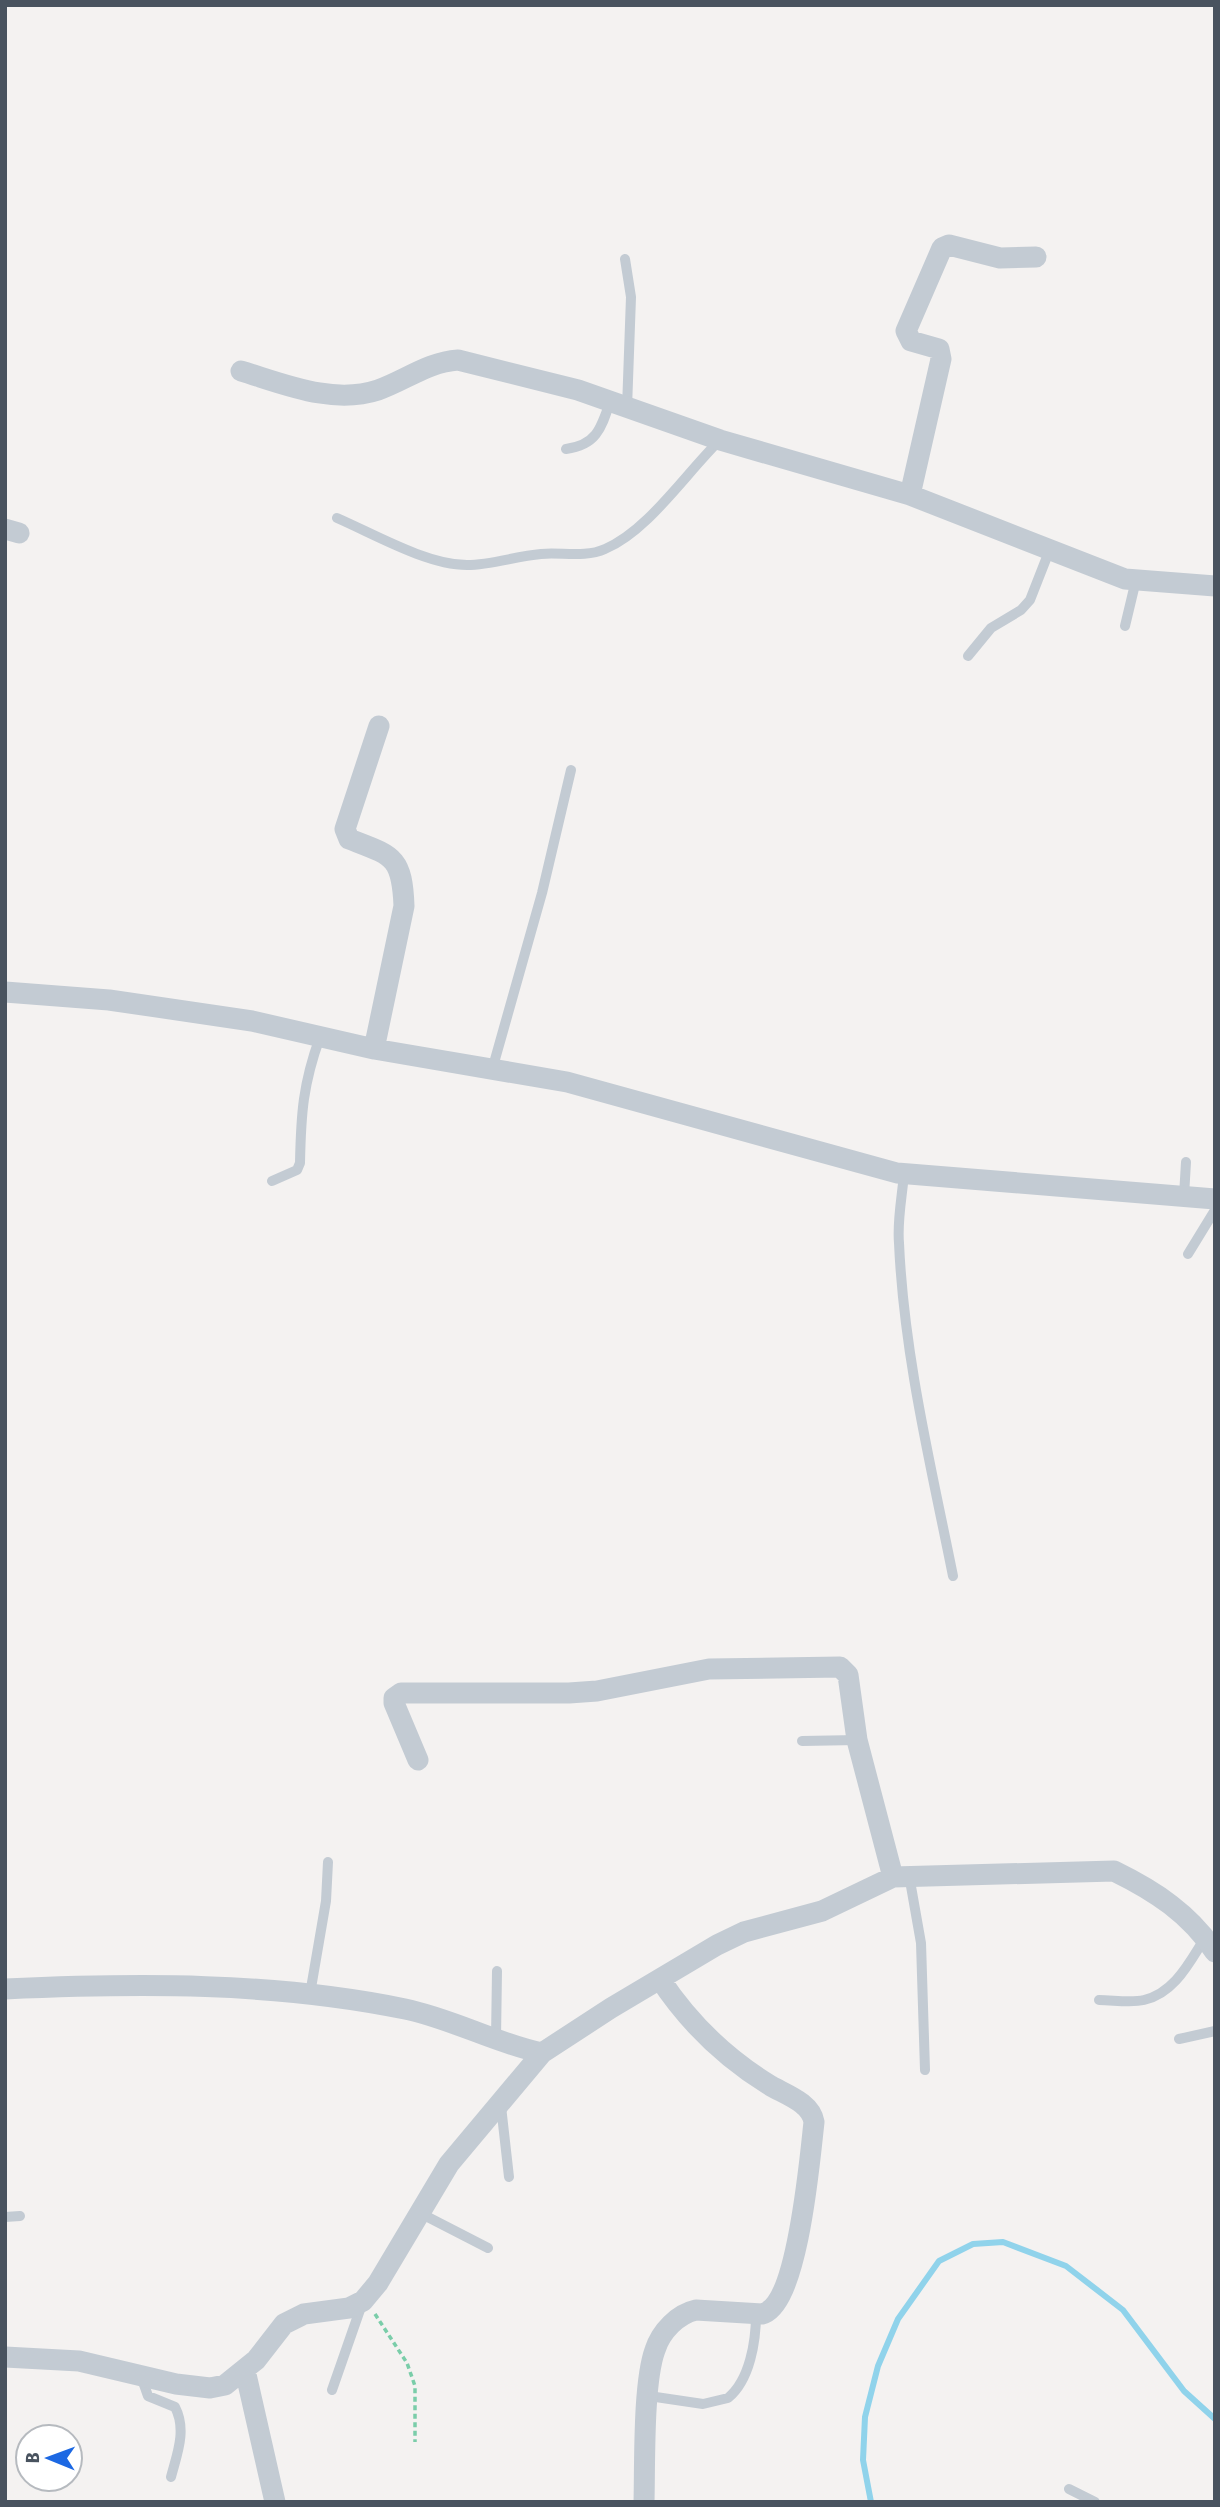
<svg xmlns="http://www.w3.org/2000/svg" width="1220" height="2507" viewBox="0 0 1220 2507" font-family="'Fira Sans Condensed',sans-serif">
  <rect width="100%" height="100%" fill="#f4f2f1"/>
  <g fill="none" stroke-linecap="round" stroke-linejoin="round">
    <!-- stream -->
    <path stroke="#90d3eb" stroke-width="6" d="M871 2502 863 2460 865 2417 878 2366 898 2319 939 2261 973 2244 1003 2242 1066 2266 1123 2310 1184 2391 1215 2419"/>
    <!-- path -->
    <path stroke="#7acda9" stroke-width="3.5" stroke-dasharray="5 3.5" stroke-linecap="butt" d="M375 2314 407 2363 415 2386V2442"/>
    <!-- service -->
    <path stroke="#c3cbd3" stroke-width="10" d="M625 259 631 297 627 408
      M566 449C596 445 601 429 610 402
      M337 518C374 534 427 565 467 565 492 565 516 556 541 554 561 552 585 558 605 549 648 531 686 473 720 440
      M1125 626 1136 580
      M968 656 991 628 1021 610 1030 600 1050 549
      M492 1070 542 893 571 770
      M904 1174C902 1197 897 1221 899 1243 904 1356 931 1466 953 1576
      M272 1181 297 1170 300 1163C301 1113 303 1084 320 1037
      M1184 1196 1186 1162
      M1188 1254 1215 1210
      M802 1741 857 1740
      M909 1875 921 1943 925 2070
      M310 1994 326 1901 328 1862
      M1099 2000C1113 2000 1131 2003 1144 2000 1175 1993 1190 1961 1205 1938
      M496 2039 497 1971
      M1179 2039 1215 2031
      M501 2106 509 2177
      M418 2212 488 2248
      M5 2217 20 2216
      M141 2376 148 2396 175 2407C187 2430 177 2454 171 2477
      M332 2390 362 2304
      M649 2396 703 2404 728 2398C750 2380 756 2341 756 2314
      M1069 2489 1095 2502"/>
    <!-- minor -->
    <path stroke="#c3cbd3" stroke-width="21" d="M241 371C284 384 333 405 378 390 406 380 428 362 458 360L578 390 720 440 910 495 1125 579 1215 586
      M910 495 941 359 939 349 911 341 906 331 942 248 949 245 1000 258 1036 257
      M5 529 19 533
      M5 992 109 1000 252 1021 374 1049 567 1082 897 1173 1215 1199
      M374 1049 404 906C402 856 393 856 349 839L345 829 379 726
      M418 1760 394 1703V1698L401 1693H569L597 1691 709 1669 840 1667 848 1675 857 1740 893 1877
      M5 1989C138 1983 274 1982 405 2009 453 2019 495 2043 542 2053
      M5 2357 79 2361 176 2384 210 2388 225 2385 256 2360 284 2324 304 2314 349 2308 363 2301 378 2283 449 2164 542 2053 611 2008 717 1945 744 1932 822 1911 893 1877 1114 1871C1155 1891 1190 1914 1215 1952
      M245 2370 275 2502
      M644 2502C645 2464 643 2383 655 2350 661 2331 678 2314 696 2310L762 2314C798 2305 810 2157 814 2122 811 2103 787 2095 771 2086 725 2058 689 2023 660 1979"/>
  </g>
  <!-- border -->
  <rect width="1220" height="2507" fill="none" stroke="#49535f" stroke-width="14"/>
  <!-- north arrow -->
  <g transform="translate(49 2458) rotate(271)"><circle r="33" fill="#ffffff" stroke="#b6babf" stroke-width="2"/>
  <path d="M0-5L12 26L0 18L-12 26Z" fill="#1c68e3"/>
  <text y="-10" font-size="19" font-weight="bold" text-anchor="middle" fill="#49535f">B</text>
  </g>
</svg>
